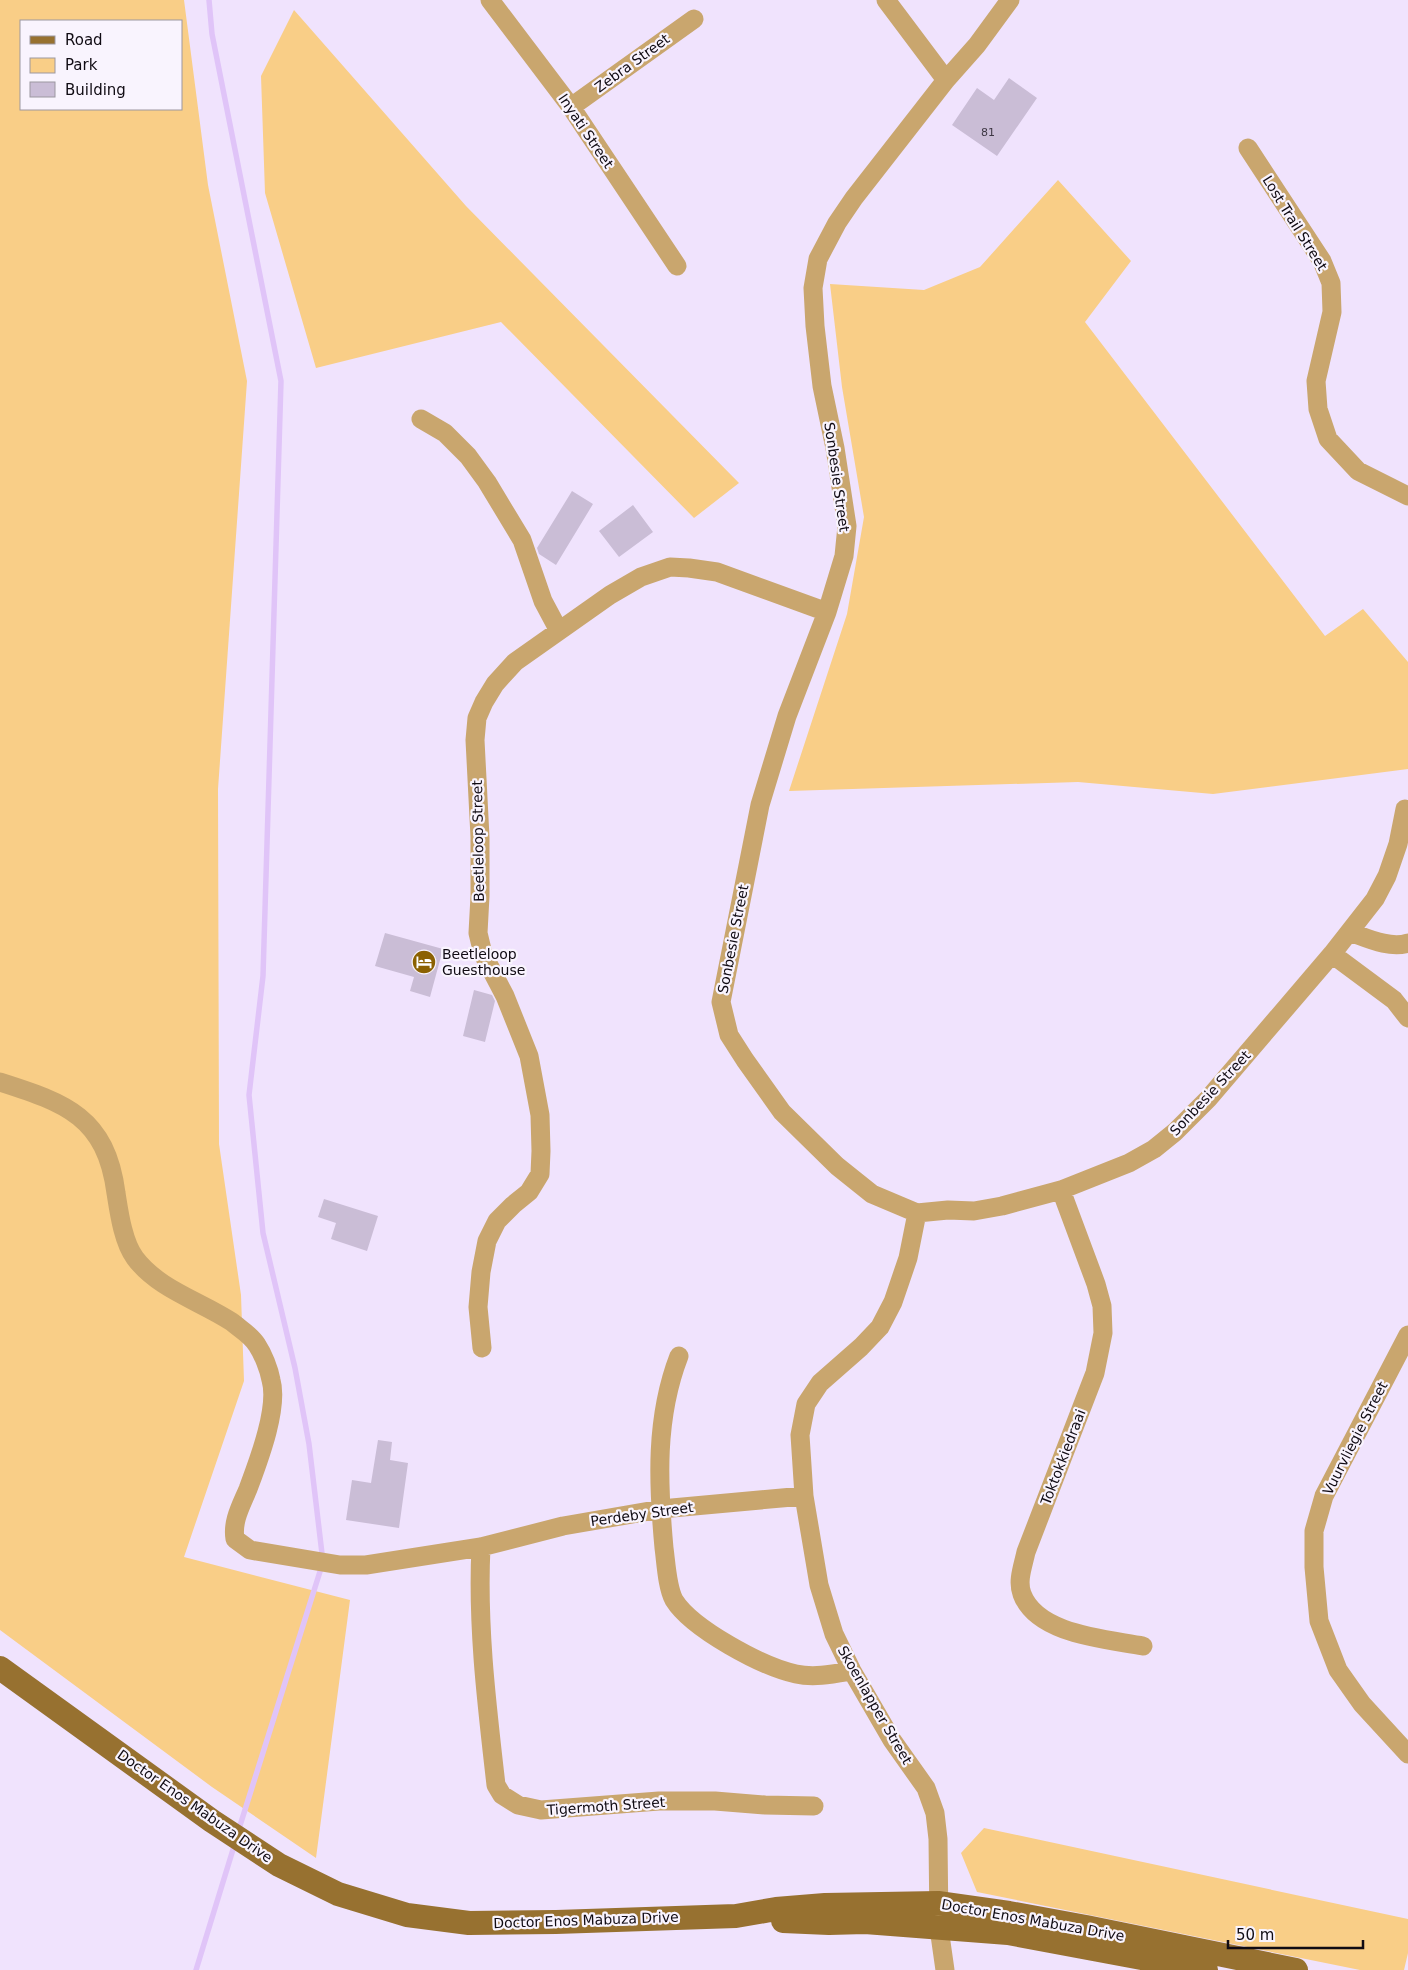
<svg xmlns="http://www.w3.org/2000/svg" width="1408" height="1970" viewBox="0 0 1408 1970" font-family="'DejaVu Sans',sans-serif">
  <rect width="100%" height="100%" fill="#f0e3fd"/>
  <!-- green -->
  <path fill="#f9ce87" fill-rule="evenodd" d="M0 0H184L208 185 247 381 218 789 219 1144 241 1295 244 1381 184 1557 350 1600 316 1858 212 1787 0 1630ZM21 21H181V109H21Z
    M294 10 466 206 739 483 694 518 501 322 316 368 265 193 261 76Z
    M1058 180 1131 261 1085 322 1325 636 1363 609 1408 662V769L1213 794 1078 782 789 791 847 614 864 517 842 387 830 284 924 290 980 267Z
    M984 1828 1408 1919V1953L1404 1970H1360L977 1892 961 1853Z"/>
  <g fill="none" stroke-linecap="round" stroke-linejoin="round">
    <!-- stream -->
    <path stroke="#e0c4f8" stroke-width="5.5" d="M209 0 212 34 281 381 263 976 249 1095 263 1233 295 1368 309 1444 323 1562 238 1832
      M196 1970 235 1843"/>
  </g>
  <!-- building -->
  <path fill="#cabdd6" d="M1009 78 1037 98 997 156 952 125 977 88 994 100Z
    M572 491 593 504 556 565 539 554 537 548Z
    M633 505 653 532 619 557 599 531Z
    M385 933 443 949 430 997 410 991 414 977 375 966Z
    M474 990 492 995 495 1001 485 1042 463 1036Z
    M324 1199 378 1216 367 1251 331 1239 336 1223 318 1217Z
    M378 1440 392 1442 390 1460 408 1463 399 1528 346 1520 352 1480 371 1483Z"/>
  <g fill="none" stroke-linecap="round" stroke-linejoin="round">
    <!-- minor -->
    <path stroke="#c9a66e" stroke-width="19" d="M490 0 571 107 677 266
      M886 0 946 80
      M1010 0 977 45 946 80 854 198 837 223 818 259 813 288 815 326 822 386 835 448 847 526 844 556 827 612 787 716 760 805 721 1002 729 1035 745 1060 782 1112 837 1166 872 1194 917 1213 948 1210 974 1211 1002 1206 1061 1190 1129 1163 1154 1149 1175 1132 1208 1099 1332 954 1375 899 1387 876 1398 844 1405 809
      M571 107 694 19
      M1248 148 1322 261 1331 283 1332 312 1316 381 1318 409 1328 439 1358 471 1408 496
      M421 419 445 433 468 456 487 482 522 540 543 601 559 631
      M1350 932C1367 938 1390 949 1408 943
      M1332 954 1394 1000 1408 1018
      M0 1082C66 1103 106 1117 116 1193 119 1212 123 1242 135 1258 158 1289 200 1301 232 1322 240 1329 251 1335 257 1345 263 1354 269 1369 271 1380 279 1408 258 1462 248 1489 241 1506 232 1521 235 1539L250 1550 340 1565H366L481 1547 563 1526 661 1509 804 1496
      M1061 1190 1096 1284 1102 1306 1103 1333 1095 1373 1026 1552C1023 1566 1017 1581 1022 1594 1037 1635 1107 1639 1143 1646
      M917 1213 908 1258 893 1302 880 1327 861 1347 820 1383 806 1404 800 1435 804 1496 819 1585 834 1634 852 1671 892 1740 926 1788 935 1813 938 1839 939 1928 945 1970
      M1408 1335 1324 1496 1314 1531V1567L1319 1621 1338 1670 1362 1704 1408 1754
      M482 1348 478 1307 481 1272 487 1241 497 1221 513 1205 529 1192 540 1174 541 1151 540 1115 529 1056 505 996 483 954 478 933 480 896V837L475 740 477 718 484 702 495 684 515 662 610 595 641 577 670 567 689 568 717 572 827 612
      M679 1356C655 1418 658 1483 664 1548 666 1562 667 1587 674 1600 692 1629 763 1667 796 1674 814 1678 834 1674 852 1671
      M481 1547C477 1626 487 1706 496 1785L502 1795 518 1805 541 1810 659 1801H715L765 1805 814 1806"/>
    <!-- major -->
    <path stroke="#977130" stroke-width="24" d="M0 1668 212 1821 279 1865 338 1894 407 1915 469 1923 556 1922 736 1916 776 1909 825 1905 938 1903 1009 1913 1086 1927 1296 1970
      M783 1921 829 1923 865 1922 1008 1933 1206 1970"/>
  </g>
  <!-- icons -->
  <defs>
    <g id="hotel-disc" transform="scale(1.25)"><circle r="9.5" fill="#8b6102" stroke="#f9f4fe"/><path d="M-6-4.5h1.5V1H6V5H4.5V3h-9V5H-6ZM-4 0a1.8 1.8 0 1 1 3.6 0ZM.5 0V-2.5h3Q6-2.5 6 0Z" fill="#fff"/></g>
  </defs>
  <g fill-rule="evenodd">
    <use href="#hotel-disc" x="424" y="962"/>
  </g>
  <g text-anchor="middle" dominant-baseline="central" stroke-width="4.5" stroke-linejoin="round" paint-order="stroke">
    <!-- number labels -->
    <g font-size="11" fill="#3e3844">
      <text x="988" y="132">81</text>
    </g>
    <!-- street labels -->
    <g font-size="14" fill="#100b13" stroke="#f9f4fe">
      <text transform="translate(632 63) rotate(-36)">Zebra Street</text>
      <text transform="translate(586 131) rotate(56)">Inyati Street</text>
      <text transform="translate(1295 223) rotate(58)">Lost Trail Street</text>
      <text transform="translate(837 477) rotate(82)">Sonbesie Street</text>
      <text transform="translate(478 841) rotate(-91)">Beetleloop Street</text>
      <text transform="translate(733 939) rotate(-79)">Sonbesie Street</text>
      <text transform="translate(1210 1093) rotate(-47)">Sonbesie Street</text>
      <text transform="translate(1355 1438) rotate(-63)">Vuurvliegie Street</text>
      <text transform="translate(1063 1457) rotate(-69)">Toktokkiedraai</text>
      <text transform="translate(642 1514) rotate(-8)">Perdeby Street</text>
      <text transform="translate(875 1705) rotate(60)">Skoenlapper Street</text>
      <text transform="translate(195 1806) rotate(35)">Doctor Enos Mabuza Drive</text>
      <text transform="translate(606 1806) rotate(-4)">Tigermoth Street</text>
      <text transform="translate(586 1920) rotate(-2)">Doctor Enos Mabuza Drive</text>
      <text transform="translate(1033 1920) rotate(10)">Doctor Enos Mabuza Drive</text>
    </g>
    <!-- poi labels -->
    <g font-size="14" fill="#100b13" stroke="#f9f4fe" text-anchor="start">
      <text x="442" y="954">Beetleloop<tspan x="442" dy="16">Guesthouse</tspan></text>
    </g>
  </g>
  <!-- legend -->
  <rect x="20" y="20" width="162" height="90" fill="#f9f4fe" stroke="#9c97a0"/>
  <rect x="30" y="36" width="25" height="8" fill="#977130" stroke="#9c97a0"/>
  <text x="65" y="45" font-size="15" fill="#100b13">Road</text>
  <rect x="30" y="58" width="25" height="15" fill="#f9ce87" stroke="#9c97a0"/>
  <text x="65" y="70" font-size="15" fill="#100b13">Park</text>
  <rect x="30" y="82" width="25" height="15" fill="#cabdd6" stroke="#9c97a0"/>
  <text x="65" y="95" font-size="15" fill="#100b13">Building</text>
  <!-- scale -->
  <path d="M1228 1940v8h135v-8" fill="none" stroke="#100b13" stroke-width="2.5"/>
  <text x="1236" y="1940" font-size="15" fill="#100b13" stroke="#f9f4fe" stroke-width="4" paint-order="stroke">50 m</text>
</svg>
